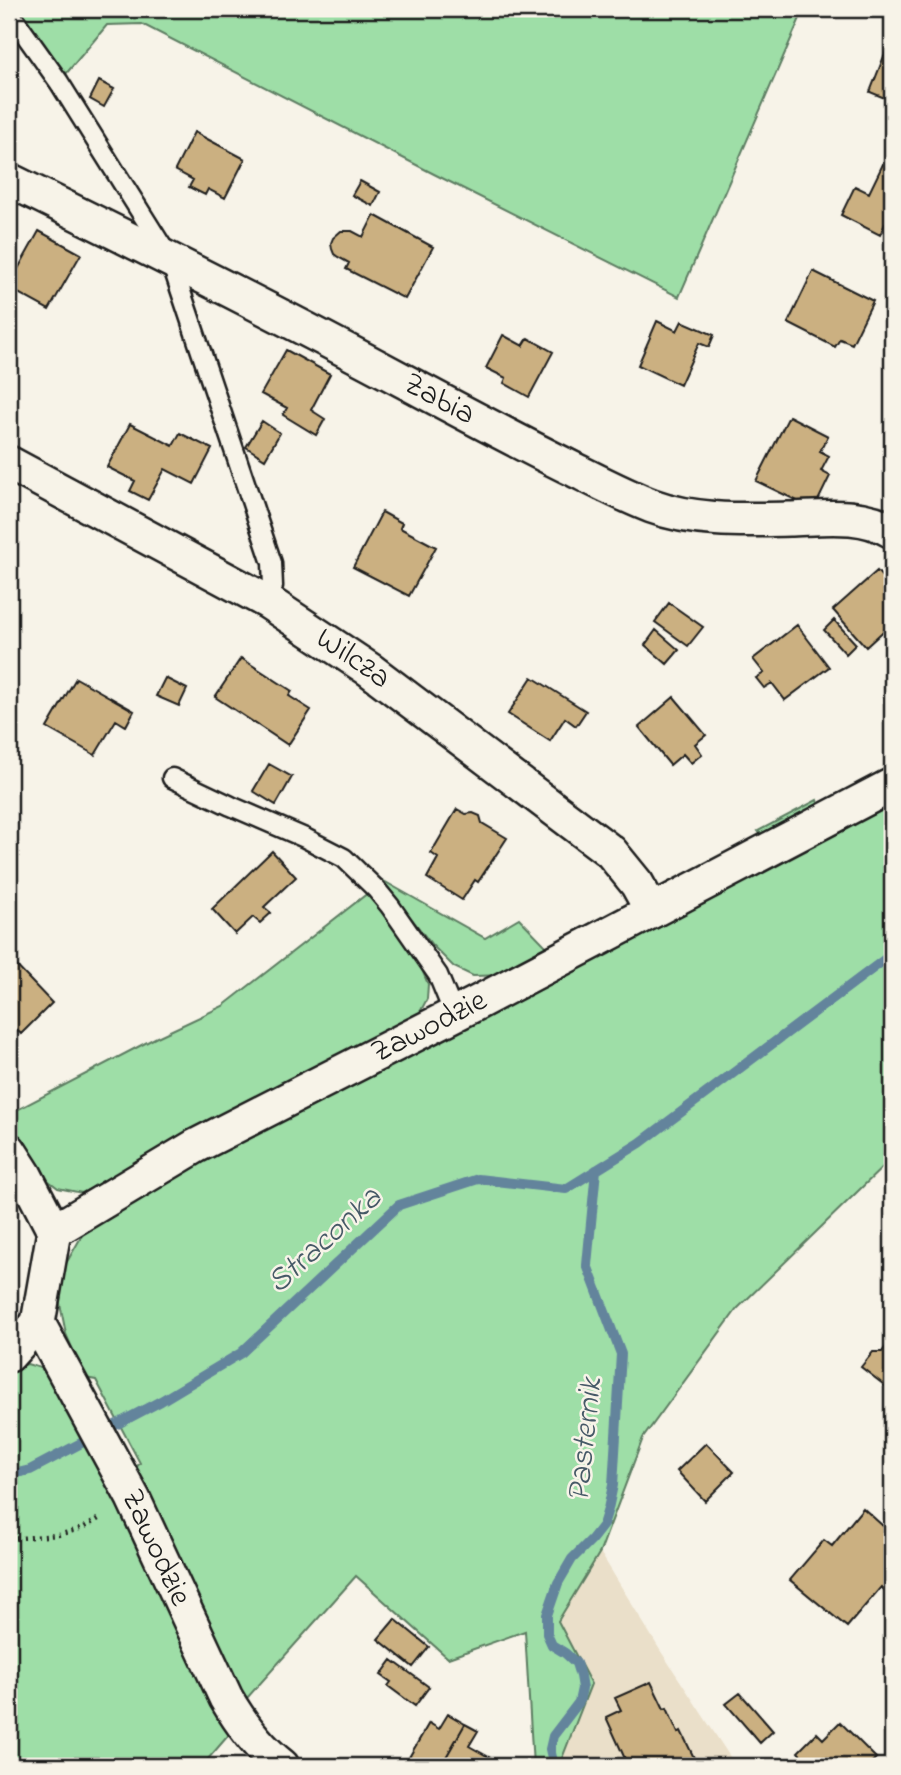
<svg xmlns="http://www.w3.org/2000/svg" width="901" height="1775" viewBox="0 0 901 1775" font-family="'Indie Flower',sans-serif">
  <rect width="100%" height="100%" fill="#f7f3e8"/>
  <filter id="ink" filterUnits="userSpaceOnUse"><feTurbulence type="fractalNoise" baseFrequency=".0143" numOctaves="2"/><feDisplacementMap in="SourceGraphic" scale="14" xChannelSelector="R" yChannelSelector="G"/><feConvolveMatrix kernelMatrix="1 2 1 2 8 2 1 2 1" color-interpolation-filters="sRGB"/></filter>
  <g filter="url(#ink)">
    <!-- built -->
    <path fill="#eadfc9" d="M600 1552 660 1650 736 1766H559L591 1684 558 1621Z"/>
    <!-- green -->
    <path fill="#9edea7" stroke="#5d7d62" stroke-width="2" d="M18 9H804L679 297 434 174 142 24 107 25 65 75Z
      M892 798V1158L737 1309 643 1438 600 1552 558 1621 591 1684 559 1766H533L525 1631 448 1658 356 1576 239 1707 133 1471 140 1463 96 1380 85 1378 66 1334 59 1299 64 1267 84 1232 142 1187Z
      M817 800 819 806 763 837 758 831Z
      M382 880 485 938 519 918 546 946 544 956 508 975 473 976 454 967 432 945Z
      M368 893 420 965 428 984 427 999 419 1014 188 1138 82 1193 58 1188 41 1175 9 1126V1114L155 1038 223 1006Z
      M27 1364 41 1368 54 1385 127 1519 233 1730 202 1766H9V1370Z"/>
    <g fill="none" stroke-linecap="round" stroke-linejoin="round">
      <!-- stream -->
      <path stroke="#63849c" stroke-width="10" d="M9 1475 30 1470 161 1401 241 1353 399 1205 478 1179 566 1189 640 1143 892 954
        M554 1766 550 1749 553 1736 579 1702 582 1688 580 1676 576 1663 565 1653 552 1645 547 1634V1615L558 1583 572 1559 592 1539 603 1525 608 1509 613 1485 621 1354 587 1265 596 1170"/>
    </g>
    <!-- building -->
    <path fill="#cbb081" stroke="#1c1c1c" stroke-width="2" d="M890 41 892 43V101L870 92Z
      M99 81 114 89 104 107 90 99Z
      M194 132 245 159 225 198 208 189 205 195 189 187 193 180 175 170Z
      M883 164 892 168V227L885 224 880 235 841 215 855 186 869 193Z
      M360 181 380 192 373 206 352 195Z
      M374 215 433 247 405 299 346 269 349 263 338 257 334 254 332 249 331 243 333 238 341 231H352L363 237Z
      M39 231 81 254 49 310 9 288V285Z
      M813 271 873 301 852 344 840 339 835 347 788 323Z
      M657 321 677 331 682 321 714 335 709 347 699 343 680 385 638 365Z
      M503 335 523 346 528 338 553 352 529 397 504 383 506 378 486 368Z
      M286 350 330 374 311 410 325 419 316 435 283 415 287 408 261 394Z
      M789 416 828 436 820 451 829 456 821 471 830 476 814 509 756 481Z
      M262 421 280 433 265 459 246 447Z
      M130 424 173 446 180 433 212 449 194 484 165 469 148 500 130 491 135 481 107 467Z
      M382 512 402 523 400 528 436 547 409 596 353 567Z
      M877 571 892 588V623L866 647 833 610Z
      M669 603 703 627 688 646 655 622Z
      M834 620 856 644 846 654 824 630Z
      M797 625 829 667 785 700 772 683 764 688 756 678 764 673 753 659Z
      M656 630 679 650 667 664 645 645Z
      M241 658 292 691 289 696 311 710 288 745 215 697Z
      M532 677 586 711 576 726 565 718 550 741 508 714Z
      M76 678 134 711 126 726 116 720 95 755 47 728Z
      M165 678 187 689 179 706 156 696Z
      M674 697 706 735 695 744 702 754 691 763 683 754 670 765 639 727Z
      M269 764 292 777 276 805 253 791Z
      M457 809 466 814 473 813 480 816 482 823 507 838 478 882 475 880 462 900 427 878 438 858 431 853Z
      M272 851 296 877 264 907 271 913 260 923 253 917 235 934 212 909Z
      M9 958 52 1003 21 1034 13 1026 10 1028 9 1027Z
      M890 1341 892 1344V1391L861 1367 873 1352H882Z
      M706 1443 734 1472 705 1501 677 1471Z
      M863 1508 883 1526 892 1515V1592L890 1595 881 1587 847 1627 790 1580 824 1540 832 1546Z
      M395 1619 429 1647 413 1667 378 1639Z
      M392 1660 429 1687 415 1706 388 1686 391 1682 381 1675Z
      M651 1682 664 1709 667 1708 678 1733 681 1731 698 1766H615L626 1761 606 1717 621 1710 615 1698Z
      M740 1693 773 1731 760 1743 726 1704Z
      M448 1714 465 1724 441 1766H404L429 1723 439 1729Z
      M840 1722 876 1758 868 1766H796L803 1758 798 1752 817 1733 823 1739Z
      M465 1724 478 1731 469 1746 494 1760 491 1766H441Z"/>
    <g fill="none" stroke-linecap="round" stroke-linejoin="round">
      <!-- lane casing -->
      <g stroke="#1c1c1c" stroke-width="23">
        <path id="lane" d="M9 12 59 82 170 259 272 563 273 586 268 602
          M172 778 231 806 305 838 344 858 376 889 390 906 438 975 454 1014"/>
      </g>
      <!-- street casing -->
      <g stroke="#1c1c1c" stroke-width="38">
        <g id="street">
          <path id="s1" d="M9 180C142 245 275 312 406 382 462 412 518 442 575 470 601 483 626 496 652 506 695 522 743 520 789 519 823 518 862 512 892 531"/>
          <path id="s2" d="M9 463 268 602 370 670 611 852 637 884 652 911"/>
          <path d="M9 1150 25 1175 54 1231"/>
          <path d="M9 1355 38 1323"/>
          <path id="s3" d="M282 1766C258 1747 241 1724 226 1698L133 1498 38 1323 54 1231 196 1146 473 1005 892 785"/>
        </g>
      </g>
      <!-- path -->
      <path stroke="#1c1c1c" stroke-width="4.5" stroke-dasharray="2 5" stroke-linecap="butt" d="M9 1539 58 1535 83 1528 102 1517"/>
      <!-- lane -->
      <use href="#lane" stroke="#f7f3e8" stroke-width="18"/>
      <!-- street -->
      <use href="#street" stroke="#f7f3e8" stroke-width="33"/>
    </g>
  </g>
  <g text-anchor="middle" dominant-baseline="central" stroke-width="5" stroke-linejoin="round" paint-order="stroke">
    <!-- street labels -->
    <g font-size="32" fill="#1c1c1c" stroke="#f7f3e8">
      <text stroke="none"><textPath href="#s1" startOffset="483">Żabia</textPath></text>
      <text stroke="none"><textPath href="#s2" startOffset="396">Wilcza</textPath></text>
      <text stroke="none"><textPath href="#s3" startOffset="1029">Zawodzie</textPath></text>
      <text transform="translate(155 1548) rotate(65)">Zawodzie</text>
    </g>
    <!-- water labels -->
    <g font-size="33" font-style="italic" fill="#465967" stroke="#f7f3e8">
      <text transform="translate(325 1241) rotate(-42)">Straconka</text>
      <text transform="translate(586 1440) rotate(-84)">Pasternik</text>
    </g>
  </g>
  <!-- margin -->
  <rect width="901" height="1775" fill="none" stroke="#f7f3e8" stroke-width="35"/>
  <rect x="18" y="18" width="866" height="1740" fill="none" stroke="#1c1c1c" stroke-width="2.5" filter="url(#ink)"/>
</svg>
